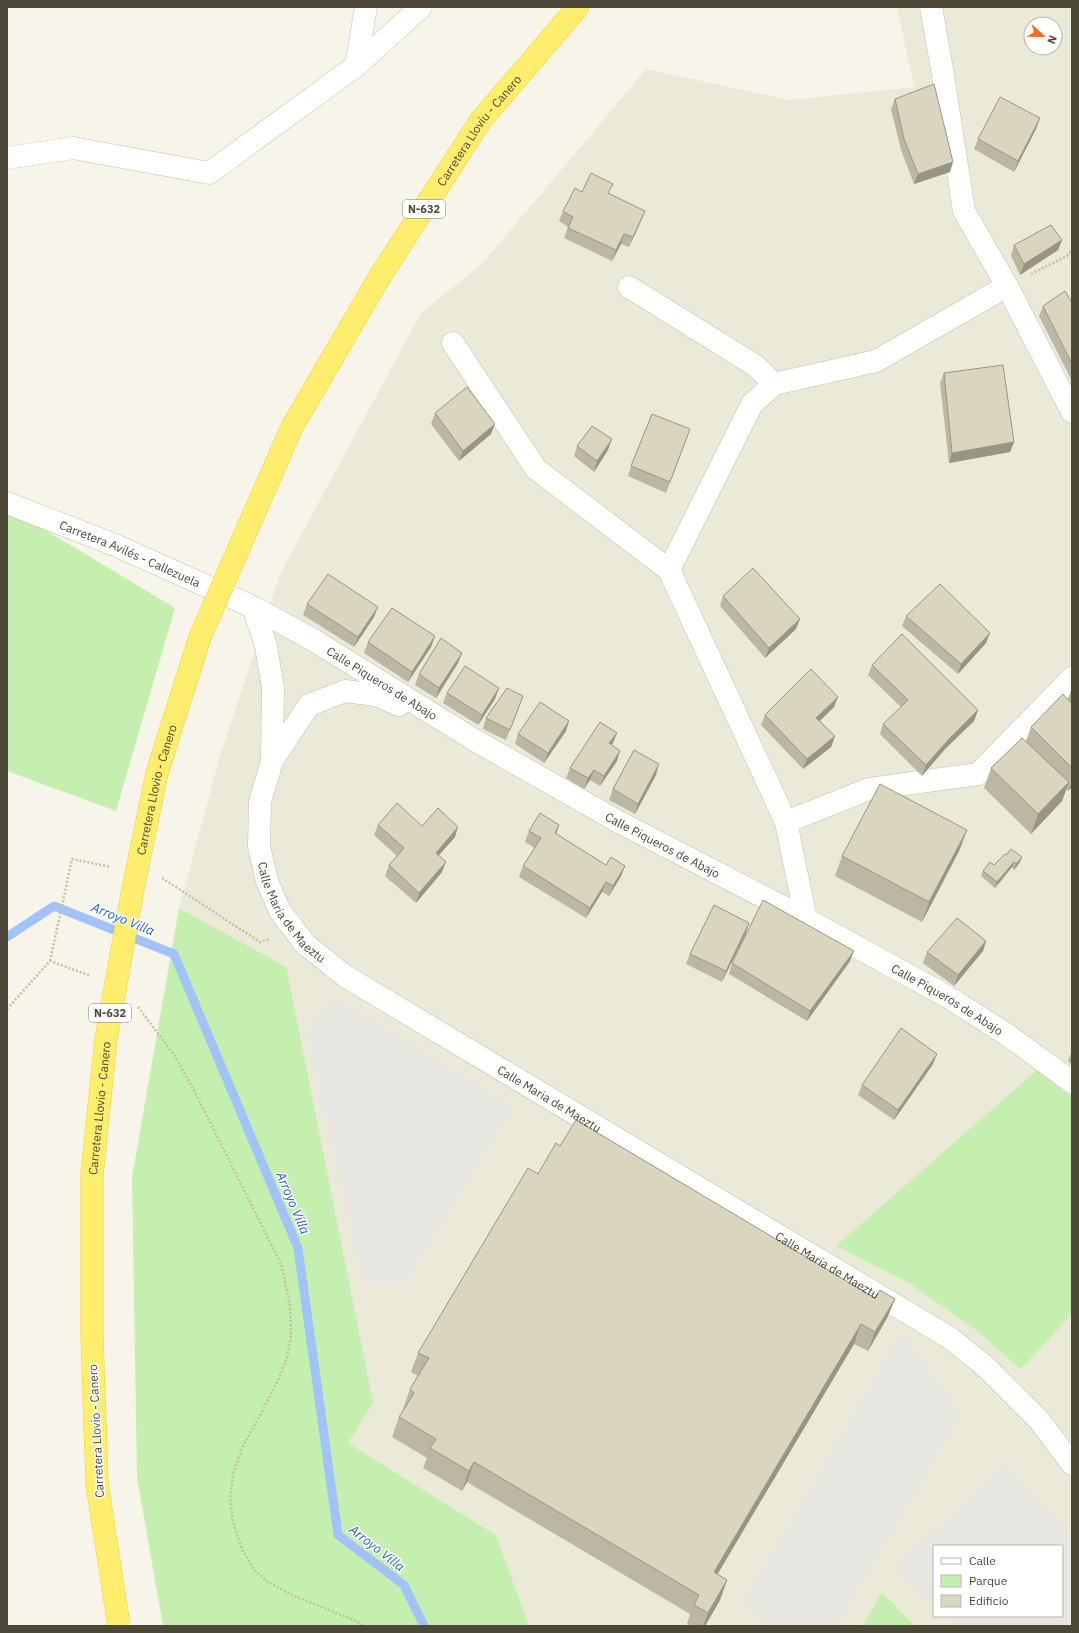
<svg xmlns="http://www.w3.org/2000/svg" width="1079" height="1633" viewBox="0 0 1079 1633" font-family="'IBM Plex Sans',sans-serif">
  <rect width="100%" height="100%" fill="#f7f5ea"/>
  <!-- residential -->
  <path fill="#ebe9d7" fill-rule="evenodd" d="M897 7H1072V1626H915L882 1592 862 1626H529L496 1535 348 1443 286 968 179 908 220 756 280 574 421 313 483 263 646 69 789 100 914 87ZM1031 24H1055V48H1031ZM934 1546H1062V1616H934Z"/>
  <!-- green -->
  <path fill="#c5efaf" d="M7 507 175 608 116 811 7 771Z
    M179 908 286 967 373 1403 348 1443 496 1535 529 1626H163L137 1478 132 1177Z
    M1037 1070 1072 1097V1314L1021 1369 976 1330 909 1283 836 1246Z
    M882 1592 915 1626H862Z"/>
  <!-- parking -->
  <path fill="#e8e7e2" d="M332 996 514 1106 405 1284H363L307 1032Z
    M902 1332 962 1413 837 1626H774L741 1606Z
    M1005 1463 1072 1537V1626H953L943 1616H1062V1546H934V1607L895 1567Z"/>
  <g fill="none" stroke-linecap="round" stroke-linejoin="round">
    <!-- stream -->
    <path stroke="#a1c3f9" stroke-width="9" d="M7 937 54 906 174 954 298 1248 338 1535 404 1585 424 1626"/>
    <!-- minor casing -->
    <g stroke="#c4c0ab" stroke-width="23">
      <g id="minor">
        <path d="M931 7 942 69 964 211 1007 286 1072 412"/>
        <path d="M356 66 421 7"/>
        <path d="M7 158 73 148 209 173 356 66 366 7"/>
        <path d="M629 287 756 366 774 384"/>
        <path d="M453 343 536 469 669 570 786 822 806 919"/>
        <path id="s1" d="M7 503 115 545 253 607 315 641 476 741 619 822 806 919 948 997 1006 1034 1072 1082"/>
        <path d="M669 570 752 404 774 384 876 361 1007 286"/>
        <path id="s2" d="M253 607 266 646 273 688 272 761 260 802 259 847 267 881 280 911 305 944 345 976 950 1338 986 1367 1039 1420 1072 1464"/>
        <path d="M272 761 309 705 345 691 376 695 399 705"/>
        <path d="M786 822 869 789 978 774 1072 678"/>
      </g>
    </g>
    <!-- highway casing -->
    <g stroke="#f0d02b" stroke-width="23">
      <g id="highway">
        <path id="s3" d="M292 427 379 278 481 120 578 7"/>
      </g>
    </g>
    <!-- path -->
    <path stroke="#c7c09b" stroke-width="2.5" stroke-dasharray="2 2" stroke-linecap="butt" d="M1031 274 1067 256 1072 249
      M162 878 260 942 270 939
      M50 961 72 859 111 867
      M138 1007 175 1056 199 1100 281 1264 290 1304 291 1336 287 1357 281 1374 264 1408 243 1446 234 1471 230 1496 233 1522 242 1549 254 1570 268 1582 294 1596 354 1620 365 1626
      M7 1009 50 961 91 976"/>
    <!-- minor -->
    <use href="#minor" stroke="#fff" stroke-width="22"/>
    <!-- highway -->
    <use href="#highway" stroke="#ffed6d" stroke-width="22"/>
    <!-- highway-bridge casing -->
    <g stroke="#f0d02b" stroke-width="23" stroke-linecap="butt">
      <g id="highway-bridge">
        <path id="s4" d="M119 1626 97 1484 92 1335V1174L106 1039 133 889 157 773 200 637 292 427"/>
      </g>
    </g>
    <!-- highway-bridge -->
    <use href="#highway-bridge" stroke="#ffed6d" stroke-width="22"/>
  </g>
  <!-- wall -->
  <path fill="#bbb7a3" d="M895 99 950 172 914 184 901 150 891 109Z
    M1036 129 1014 172 974 149 978 139Z
    M582 192 609 194 645 211 641 221 629 247 621 244 612 261 564 238 568 227 559 221 563 211Z
    M1062 240 1058 250 1020 275 1011 256 1014 245Z
    M1072 303V381L1039 316 1043 306Z
    M944 373 1014 442 1010 452 949 463 940 383Z
    M435 413 491 434 459 461 431 424Z
    M690 429 666 493 628 476 631 466Z
    M577 446 608 450 594 472 574 456Z
    M723 596 796 629 765 658 720 606Z
    M307 604 374 617 354 647 303 615Z
    M906 616 986 643 958 674 902 626Z
    M435 636 431 647 408 682 364 653 368 642Z
    M458 663 436 698 415 685 419 674Z
    M872 665 978 710 974 721 945 749 922 776 880 734 883 724 901 707 868 675Z
    M1072 687V787L1068 791 1066 789 1062 801 1031 834 984 788 991 768 1026 741 1031 727 1068 699Z
    M499 688 495 699 478 725 443 703 447 693Z
    M523 696 506 740 483 729 486 718Z
    M834 707 820 721 835 736 831 747 803 769 761 725 765 715Z
    M566 731 544 763 515 744 518 734Z
    M613 743 611 745 617 761 600 786 590 780 584 789 566 778 570 768Z
    M656 775 635 814 609 800 613 789Z
    M378 825 422 826 455 837 439 855 442 872 416 903 385 876 389 865 397 856 374 835Z
    M529 831 556 834 606 865 625 866 621 876 609 896 602 892 586 918 519 877 523 866 535 848 525 842Z
    M960 849 922 922 835 876 842 856Z
    M1006 855 1020 862 1014 870 1012 867 995 888 981 876 983 871 994 865Z
    M746 933 722 982 686 964 690 954Z
    M986 941 983 951 954 986 923 963 927 952Z
    M850 961 807 1021 729 974 732 963Z
    M1072 1050V1065L1068 1061Z
    M933 1064 894 1120 858 1095 862 1085Z
    M560 1146 875 1298 895 1299 887 1318 868 1351 854 1344 717 1574 727 1580 720 1600 705 1626H690L687 1624 690 1614 467 1482 462 1491 423 1468 427 1458 392 1437 399 1417 404 1410 403 1409 410 1389 418 1376 411 1372 418 1353 538 1174Z"/>
  <!-- shaded-wall -->
  <path fill="#999585" d="M1040 118 1036 129 1014 172 1018 161Z
    M953 162 950 172 914 184 918 174Z
    M645 211 641 221 629 247 633 237Z
    M624 234 621 244 612 261 616 250Z
    M1062 240 1058 250 1020 275 1024 264Z
    M495 424 491 434 459 461 463 451Z
    M612 439 608 450 594 472 597 461Z
    M1014 442 1010 452 949 463 952 453Z
    M378 607 374 617 354 647 358 637Z
    M800 619 796 629 765 658 769 648Z
    M990 633 986 643 958 674 961 664Z
    M435 636 431 647 408 682 412 672Z
    M462 653 458 663 436 698 439 688Z
    M499 688 495 699 478 725 482 715Z
    M838 697 834 707 812 728 816 718Z
    M978 710 974 721 945 749 922 776 926 765 949 739Z
    M569 721 566 731 544 763 548 753Z
    M617 733 613 743 605 754 609 743Z
    M835 736 831 747 803 769 807 759Z
    M620 751 617 761 600 786 604 776Z
    M659 764 656 775 635 814 638 804Z
    M594 770 590 780 584 789 588 778Z
    M1072 781V787L1068 791Z
    M1069 782 1062 801 1031 834 1038 814Z
    M559 825 556 835 555 833Z
    M458 827 455 837 432 863 436 853Z
    M967 830 960 849 922 922 929 902Z
    M1022 857 1020 862 1014 870 1016 864Z
    M446 862 442 872 416 903 419 893Z
    M1014 862 1012 867 995 888 997 882Z
    M625 866 621 876 609 896 613 886Z
    M606 882 602 892 586 918 590 908Z
    M749 923 746 933 722 982 726 971Z
    M986 941 983 951 954 986 958 975Z
    M854 951 850 961 807 1021 810 1011Z
    M937 1054 933 1064 894 1120 898 1110Z
    M895 1299 887 1318 868 1351 875 1332Z
    M861 1324 854 1344 707 1592 714 1572Z
    M474 1462 467 1482 462 1491 469 1471Z
    M727 1580 720 1600 705 1626H703L708 1613Z"/>
  <!-- building -->
  <path fill="#dad5be" stroke="#999585" d="M934 84 953 162 918 174 904 139 895 99Z
    M1000 97 1040 118 1018 161 978 139Z
    M591 173 613 184 608 193 645 211 633 237 624 234 616 250 568 228 573 217 563 211 575 188 582 192Z
    M1051 225 1062 240 1024 264 1014 245Z
    M1065 291 1072 303V364L1043 306Z
    M1003 365 1014 442 952 453 944 373Z
    M467 387 495 424 463 451 435 413Z
    M652 414 690 429 670 482 631 466Z
    M592 426 612 439 597 461 577 446Z
    M753 568 800 619 769 648 723 596Z
    M328 574 378 607 358 637 307 604Z
    M940 584 990 633 961 664 906 616Z
    M392 608 435 636 412 672 368 642Z
    M902 634 978 710 949 739 926 765 883 724 908 700 872 665Z
    M441 638 462 653 439 688 419 674Z
    M465 666 499 688 482 715 447 693Z
    M811 669 838 697 816 718 835 736 807 759 765 715Z
    M507 688 523 696 510 730 486 718Z
    M1063 694 1072 704V768L1031 727Z
    M540 702 569 721 548 753 518 734Z
    M600 722 617 733 609 743 620 751 604 776 594 770 588 778 570 768Z
    M1022 738 1069 782 1038 814 991 768Z
    M634 750 659 764 638 804 613 789Z
    M880 784 967 830 929 902 842 856Z
    M397 803 422 826 438 808 458 827 436 853 446 862 419 893 389 865 404 848 378 825Z
    M540 813 559 825 555 833 606 865 611 857 625 866 613 886 606 882 590 908 523 866 541 838 529 831Z
    M1011 849 1022 857 1016 864 1014 862 997 882 983 871 990 862 994 865 1005 854 1006 855Z
    M763 900 854 951 810 1011 732 963Z
    M714 905 749 923 726 971 690 954Z
    M957 918 986 941 958 975 927 952Z
    M901 1028 937 1054 898 1110 862 1085Z
    M576 1120 875 1298 880 1290 895 1299 875 1332 861 1324 714 1572 727 1580 708 1613 694 1605 699 1595 474 1462 469 1471 430 1448 436 1439 399 1417 414 1393 410 1389 429 1358 418 1353 528 1168 538 1174 556 1143 560 1146Z"/>
  <g text-anchor="middle" dominant-baseline="central" stroke-width="3" stroke-linejoin="round" paint-order="stroke">
    <!-- shield labels -->
    <g fill="#fff" stroke="#827f73" stroke-width="1">
      <rect x="403" y="200" width="42" height="18" rx="3"/>
      <rect x="89" y="1004" width="42" height="18" rx="3"/>
    </g>
    <g font-size="11" font-weight="bold" fill="#4c4837">
      <text x="424" y="209">N-632</text>
      <text x="110" y="1013">N-632</text>
    </g>
    <!-- street labels -->
    <g font-size="12" fill="#4c4837" stroke="#fff">
      <text stroke="none"><textPath href="#s3" startOffset="351">Carretera Lloviu - Canero</textPath></text>
      <text stroke="none"><textPath href="#s1" startOffset="133">Carretera Avilés - Callezuela</textPath></text>
      <text stroke="none"><textPath href="#s1" startOffset="417">Calle Piqueros de Abajo</textPath></text>
      <text stroke="none"><textPath href="#s4" startOffset="844">Carretera Llovio - Canero</textPath></text>
      <text stroke="none"><textPath href="#s1" startOffset="741">Calle Piqueros de Abajo</textPath></text>
      <text stroke="none"><textPath href="#s2" startOffset="319">Calle Maria de Maeztu</textPath></text>
      <text stroke="none"><textPath href="#s1" startOffset="1065">Calle Piqueros de Abajo</textPath></text>
      <text stroke="none"><textPath href="#s2" startOffset="643">Calle Maria de Maeztu</textPath></text>
      <text stroke="none"><textPath href="#s4" startOffset="520">Carretera Llovio - Canero</textPath></text>
      <text stroke="none"><textPath href="#s2" startOffset="967">Calle Maria de Maeztu</textPath></text>
      <text transform="translate(96 1431) rotate(-93)">Carretera Llovio - Canero</text>
    </g>
    <!-- water labels -->
    <g font-size="13" font-style="italic" fill="#215ec6" stroke="#fff">
      <text transform="translate(123 919) rotate(22)">Arroyo Villa</text>
      <text transform="translate(293 1203) rotate(67)">Arroyo Villa</text>
      <text transform="translate(377 1548) rotate(38)">Arroyo Villa</text>
    </g>
  </g>
  <!-- border -->
  <rect width="1079" height="1633" fill="none" stroke="#4c4837" stroke-width="16"/>
  <!-- legend -->
  <rect x="933" y="1545" width="130" height="72" fill="#ffffff" stroke="#b7b6af"/>
  <rect x="941" y="1558" width="20" height="6" fill="#ffffff" stroke="#b7b6af"/>
  <text x="969" y="1565" font-size="12" fill="#4c4837">Calle</text>
  <rect x="941" y="1575" width="20" height="12" fill="#c5efaf" stroke="#b7b6af"/>
  <text x="969" y="1585" font-size="12" fill="#4c4837">Parque</text>
  <rect x="941" y="1595" width="20" height="12" fill="#dad5be" stroke="#b7b6af"/>
  <text x="969" y="1605" font-size="12" fill="#4c4837">Edificio</text>
  <!-- north arrow -->
  <g transform="translate(1043 36) rotate(112)"><circle r="19" fill="#ffffff" stroke="#b7b6af"/>
  <path d="M0-3L7 15L0 10L-7 15Z" fill="#ff6b19"/>
  <text y="-6" font-size="11" font-weight="bold" text-anchor="middle" fill="#4c4837">N</text>
  </g>
</svg>
